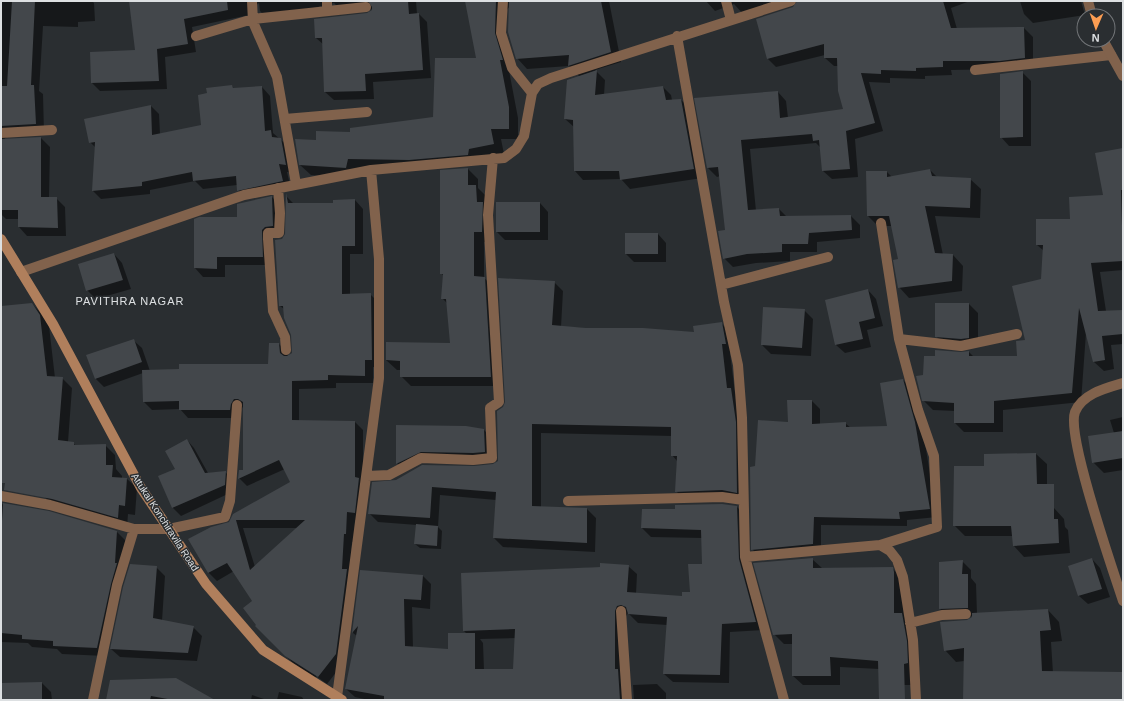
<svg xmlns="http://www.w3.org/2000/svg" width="1124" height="701" viewBox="0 0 1124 701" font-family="Arial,sans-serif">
  <rect width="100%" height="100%" fill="#2a2e31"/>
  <!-- shadow -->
  <path fill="#0007" fill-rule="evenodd" d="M1 1H92L94 3 95 21 78 22V27L43 26 39 91 43 94 44 133 9 135 3 140 41 138 50 147 49 198H56L65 207 66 236H27L19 227V219H6L1 214Z
    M130 1H416L417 14H419L427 22 431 78 373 82 374 99 334 100 325 92 324 45 316 38 371 13 373 9 343 12 334 3 268 19 260 11 259 3 254 7V14L192 27 196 52 165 57 167 89 100 91 92 83 136 51Z
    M466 1H609L621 62 595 70 605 80 604 95 663 87 671 95 672 100H681L690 108 702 178 630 189 621 179 583 180 575 171 574 127 565 119 580 77 569 66 527 69 517 58 510 6 506 11 504 44 518 118V139H501L504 154 358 169 356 178 311 175 300 165 317 141 434 118 477 59Z
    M706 1H970L951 8 957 29 1024 28 1033 37V67L1009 69 951 70 952 75 925 76V79L890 78V83L869 82 883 131 855 139 858 177 832 179 823 171 821 148 816 143 750 149 756 211 779 209 787 217 851 216 860 225V238L817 242V252H790V261L756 263 733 267 724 258 726 231 720 176 717 177 708 168 778 92 786 101 788 118 844 110 838 66H834L825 58V55L776 67 768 59 797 3 763 15H744L734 4 715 11Z
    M1020 1H1081L1085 15 1033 23 1024 14Z
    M1022 72 1031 81V146H1009L1001 137Z
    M232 86 234 89 262 87 270 96 273 133 289 147 294 173 287 172 291 189 246 199 238 190 237 185 203 189 195 181 150 190V194L101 199 93 191 95 147 90 142 151 106 159 114 160 134 202 126Z
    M1123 149V270L1100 272 1106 311H1123V344L1111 345 1114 369 1104 371 1094 362 1086 333 1081 402 1003 410V432H964L955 423V411L933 410 923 400 924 376 936 357 969 352 974 357H1018L1027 341 1042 280 1044 251 1037 245 1104 196Z
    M468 169 478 179V188L486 196 492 241 484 242V278L495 288 501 386H411L401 376V370H397L386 360 451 344 448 304 442 298 444 276 441 273Z
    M930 170 938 178 970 179 981 189 980 218 935 216 943 255H953L963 266 962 291 909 298 899 287V260L892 226H878L868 216 887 172 892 177Z
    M286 196 293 203 334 204 355 200 363 209V254H350V295L370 294 379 303 380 368 373 367V383H336V388L299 389V421L355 422 363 430V521L355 520 354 542H352L344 662 327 684 316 676V678L294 664 256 626 257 625 253 602 234 571 217 581 208 572 230 523 292 483 285 469 247 486 239 478 244 471V405L239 413 238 418H188L180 409 152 410 144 402 143 373 104 387 95 378 133 340 142 348 150 371 269 365 279 344 287 352 288 357 291 356 293 350 292 336 284 309 280 306 282 240 286 234ZM243 528H297L255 567Z
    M272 197 280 206 281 235 270 239 271 265H225V277H203L195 268V220L238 218Z
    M540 203 548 212V240H505L496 231Z
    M658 234 666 243V262H634L626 254Z
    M114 254 122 263 131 289 96 299 87 290Z
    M554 282 563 291 561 327 695 333 721 323 730 332 734 352 730 353 735 393 740 398 746 501 685 500 676 491 677 461 672 455V436L541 433V507L587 509 596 518 595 552 503 547 494 538 496 500 440 495 438 527 442 531 441 549 420 548 415 544 417 525 378 522 369 513 397 481 493 465 499 462 504 408Z
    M868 290 876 299 883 326 867 330 871 347 845 353 836 345Z
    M32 304 42 314 49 326 55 378H62L72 388 68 442 73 443 76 446 105 445 115 455 116 469 122 476V478L127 479 137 488 135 515 128 514 127 527 55 507 45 497 46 487 4 483 1 480V307Z
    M936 304H969L978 313V346L945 345 936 336Z
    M804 310 813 319 811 356 771 354 762 345Z
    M903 380 911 388 923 431 937 517 907 520V526L821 525V552L760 557 752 549 756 467 789 423 812 401 820 409V425L845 423 851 428 888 427Z
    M1123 417V470L1104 473 1093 462 1114 433 1110 420Z
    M397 426 484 430 491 437 492 459 428 458 404 470 397 463Z
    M187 440 194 448 208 473 225 472 233 480 232 492 181 516 173 508 159 477 176 470Z
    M1036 454 1047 464V506L1054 508 1064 519 1065 527 1068 530 1070 553 1024 557 1014 546 1013 536H965L954 525 985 467V455Z
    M1 504 48 512 117 532 125 540 123 571 105 656 62 654 57 649 32 647 28 643 1 642Z
    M737 507 746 516 747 568 764 630 730 632 729 683 673 682 664 674 667 625 638 623 628 613 623 621 628 700H369L355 697 346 689 357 636 353 633 361 571 423 576 431 584 430 609 412 607 413 648 449 650 467 634 464 631 462 574 628 566 637 574 636 594 683 597 691 593 703 565 702 538 651 537 642 528 676 510ZM516 638 514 670H484L483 643 480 639Z
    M812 559 822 568H892L902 578 904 616 912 624 914 685H889L879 669 840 667V685H803L793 676V644H784L774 634Z
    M1092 559 1100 568 1110 597 1088 604 1079 596 1069 567Z
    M962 561 971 570V578L976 584 977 614 1048 610 1059 622 1062 641 1051 642 1053 673H1123V700H972L964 661 956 662 945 650 967 621 975 616 949 617 940 609Z
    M156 567 165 576 162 621 193 627 202 636 197 661 120 657 111 649Z
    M111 681 213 700H107Z
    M42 683 51 692 52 700H1V684Z
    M657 684 666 693V700H634L633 685Z
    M279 692 302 697 304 700H277Z
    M252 695 267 700H251Z"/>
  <!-- building -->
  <path fill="#43474b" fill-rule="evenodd" d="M12 1H35L31 85H34L36 124 1 126V86H7Z
    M129 1H227L228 10 184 19 188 44 157 49 159 81 91 83 90 52 135 50Z
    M368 1H408L409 14 419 13 423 70 365 74 366 91 324 92 322 38H315L314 19 367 13 372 10V7Z
    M465 1H496L495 33 503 60H500L509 107V129H491L494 144 469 149 468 155 409 160 348 159 346 168 299 165 295 139 316 140V131L350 132V128L433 117 435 58H476Z
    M509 1H601L611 52 568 66 569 55 516 59 508 32Z
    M797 1H943L951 28 1024 27 1025 58 1000 61H943V67L916 68V71L881 70V74L861 73 875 123 846 131 850 169 822 171 819 140 813 141 812 134 741 140 748 210 779 208 780 216 851 215 852 230 809 233 808 244H782V252L747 254 723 259 718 231 725 230 718 167 707 168 694 98 778 91 780 118 843 109 838 91 837 58H824V44L767 59 756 19 793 7Z
    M597 70 595 95 663 86 666 100 681 99 694 169 620 180 619 171H574L573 120 564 119 567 80Z
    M1023 71V137L1000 138V74Z
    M232 85 233 88 262 86 265 131 271 130 272 137 281 138 286 165 279 164 283 181 237 191 236 176 193 181 192 172 142 182V186L92 191 95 142 89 143 84 119 151 105 152 135 201 125 198 95 207 93 206 88Z
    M41 137V197H57L58 228 18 227V210H1V139Z
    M1123 148V190H1121L1123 261 1091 263 1098 311 1123 310V334L1102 336 1105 360 1093 362 1079 308 1072 393 994 401V423H954V403L922 401 916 376 923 375 924 356H935V350L961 352 969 351V356H1017L1016 341 1025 340 1012 286 1041 279 1043 245H1036V219H1070L1069 197 1103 195 1095 153Z
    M468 168V185H476L477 202H483L482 232H474V276L485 277 491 377H400V361L386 360V342L450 343 446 299H441L443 274H440V170Z
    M930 169 932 176 971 178 970 208 925 206 935 253 953 254 952 281 898 288 893 260 898 259 889 216H867L866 171H887V177Z
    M286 193 288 203H333V200L355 199V246H342V294L371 293 372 360H365V376L328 375V380L292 381V420L355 421V477L359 478 355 513 347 512 346 534H344L342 569H347L336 654 318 677 285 656 255 626 256 625 243 608 252 601 227 563 208 573 188 539 211 527 229 522 233 514 290 482 279 460 238 479 239 470H243V402L238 399H234L231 404 230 410H179V401L143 402 142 370 179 369V364H268L269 343H279L280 353 284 356H287L292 353 291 335 284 318 283 306H279L275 240 282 239 285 234ZM236 520H305L250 570Z
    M272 196 273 226 265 227 262 230 263 257H217V269L194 268V219L199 217H237V204Z
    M496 202H540V232H496Z
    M625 233H658V254H625Z
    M114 253 123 280 86 291 78 264Z
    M498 278 555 281 552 325 586 328H643L694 332 693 326 722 322 726 344H722L727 388H731L736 422 737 493 722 490 675 492 677 456H671V427L532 424V506L587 508V543L493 538 496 492 432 487 430 518 368 514 372 482 396 480 422 465 474 466 493 464 498 461 497 411 503 407 505 402Z
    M868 289 875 318 859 322 863 339 835 345 825 300Z
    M32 303 40 315 47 376 63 377 58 440 74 442V445L106 444V465H113L112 477 127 478 125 506 119 505 118 518 52 499 4 490 5 483H1V306Z
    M935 303H969V338L961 339 935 337Z
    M763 307 805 309 802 348 761 345Z
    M134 339 142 362 95 379 86 355Z
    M903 379 915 422 930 509 899 512 900 519 814 517 813 544 751 550 750 467 755 466 758 420 788 422 787 400H812V424L846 422V427L887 426 880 383Z
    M396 425 466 426 484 429 485 452 473 453 421 452 396 464Z
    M1123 431V458L1092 463 1088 436Z
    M187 439 205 473 226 471 225 485 172 508 158 476 175 469 165 451Z
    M1036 453 1037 484H1054V519H1058L1059 543 1013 546 1011 526H953L954 466H984V454Z
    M3 503 49 511 117 531 115 563H117L111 584 97 648 53 646V641L22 639V635L1 633V539Z
    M722 504 737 506 739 559 756 622 722 624 720 675 663 674 667 617 628 614 626 607 621 605 617 606 615 611V669H618L620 700H384V696L345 689 358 626 352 633 360 570 423 575 421 600 404 599 405 646 448 649V633H475V669H513L515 629 463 631 461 573 600 567V563L629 565 627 592 682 596V592H690L688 564H702L701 530 641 528 642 509H675V505Z
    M416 524 438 526 437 546 414 544Z
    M813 558V568L893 567 894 572V613H902L907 641 908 663 904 664 905 700H879L878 661 830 657 831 676H792V634L773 635 753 563Z
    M1092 558 1102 589 1078 596 1068 566Z
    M963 560 962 574H968V608L939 609V562Z
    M130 564 157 566 153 618 194 626 188 653 110 649 123 587Z
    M1048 609 1051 630 1040 631 1042 671 1123 672V700H963L964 648 944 651 940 622 967 620 972 617V613Z
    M176 678 215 700H173L151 696 150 700H106L110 680Z
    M42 682V700H1V683Z"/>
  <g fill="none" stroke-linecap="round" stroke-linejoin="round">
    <!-- minor -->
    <path stroke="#81624c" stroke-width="10" d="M252 1 253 22 277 77 296 184
      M327 1V11
      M503 1 501 33 512 68 532 93
      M726 1 731 20
      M196 36 253 19 366 7
      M677 36 724 302 738 365 742 418 745 557 784 700
      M975 70 1111 55
      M285 119 367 112
      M1 133 52 130
      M278 188 280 213 279 233H268V239L273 311 285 337 286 350
      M21 272 244 195 371 170 504 158 516 149 524 136 532 93 538 84 551 78 791 1
      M721 285 828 257
      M899 339 961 346 1017 334
      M1123 383C1106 388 1082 394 1075 412 1066 436 1113 570 1123 601
      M367 476 389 475 421 458 473 460 492 458 490 408 499 402 488 215 493 158
      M1 496 50 505 134 529H169L225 517 230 501 237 405
      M568 501 722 497 743 500
      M880 545 937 527 934 456 918 410 899 339 881 223
      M745 557 880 545 890 551 897 560 903 577 913 640 916 700
      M621 611 627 700
      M910 623 942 615 966 614
      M337 697 379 378V259L371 170
      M93 700 117 585 134 529"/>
    <!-- tertiary -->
    <path stroke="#81624c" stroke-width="10" d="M1088 1 1092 16
      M1103 40 1123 76"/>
    <!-- secondary -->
    <path stroke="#b07f5c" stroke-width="10" d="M1 239 53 324 141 488 206 584 263 650 342 700"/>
  </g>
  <g text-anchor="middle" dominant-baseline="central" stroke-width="3" stroke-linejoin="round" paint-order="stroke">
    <!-- street labels -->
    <g font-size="10" fill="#dde0e2" stroke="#2a2e31">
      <text transform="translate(165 522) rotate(57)">Attukal Konchiravila Road</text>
    </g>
    <!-- neighbourhood labels -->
    <g font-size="11" letter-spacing="1" fill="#dde0e2" stroke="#2a2e31">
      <text x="130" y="301">PAVITHRA NAGAR</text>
    </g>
  </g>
  <!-- border -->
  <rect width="1124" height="701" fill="none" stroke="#dde0e2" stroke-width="4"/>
  <!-- north arrow -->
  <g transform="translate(1096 28) rotate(182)"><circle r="19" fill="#2a2e31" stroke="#727578"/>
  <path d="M0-3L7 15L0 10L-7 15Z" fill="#fc9d52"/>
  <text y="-6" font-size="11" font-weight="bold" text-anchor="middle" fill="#dde0e2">N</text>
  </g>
</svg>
